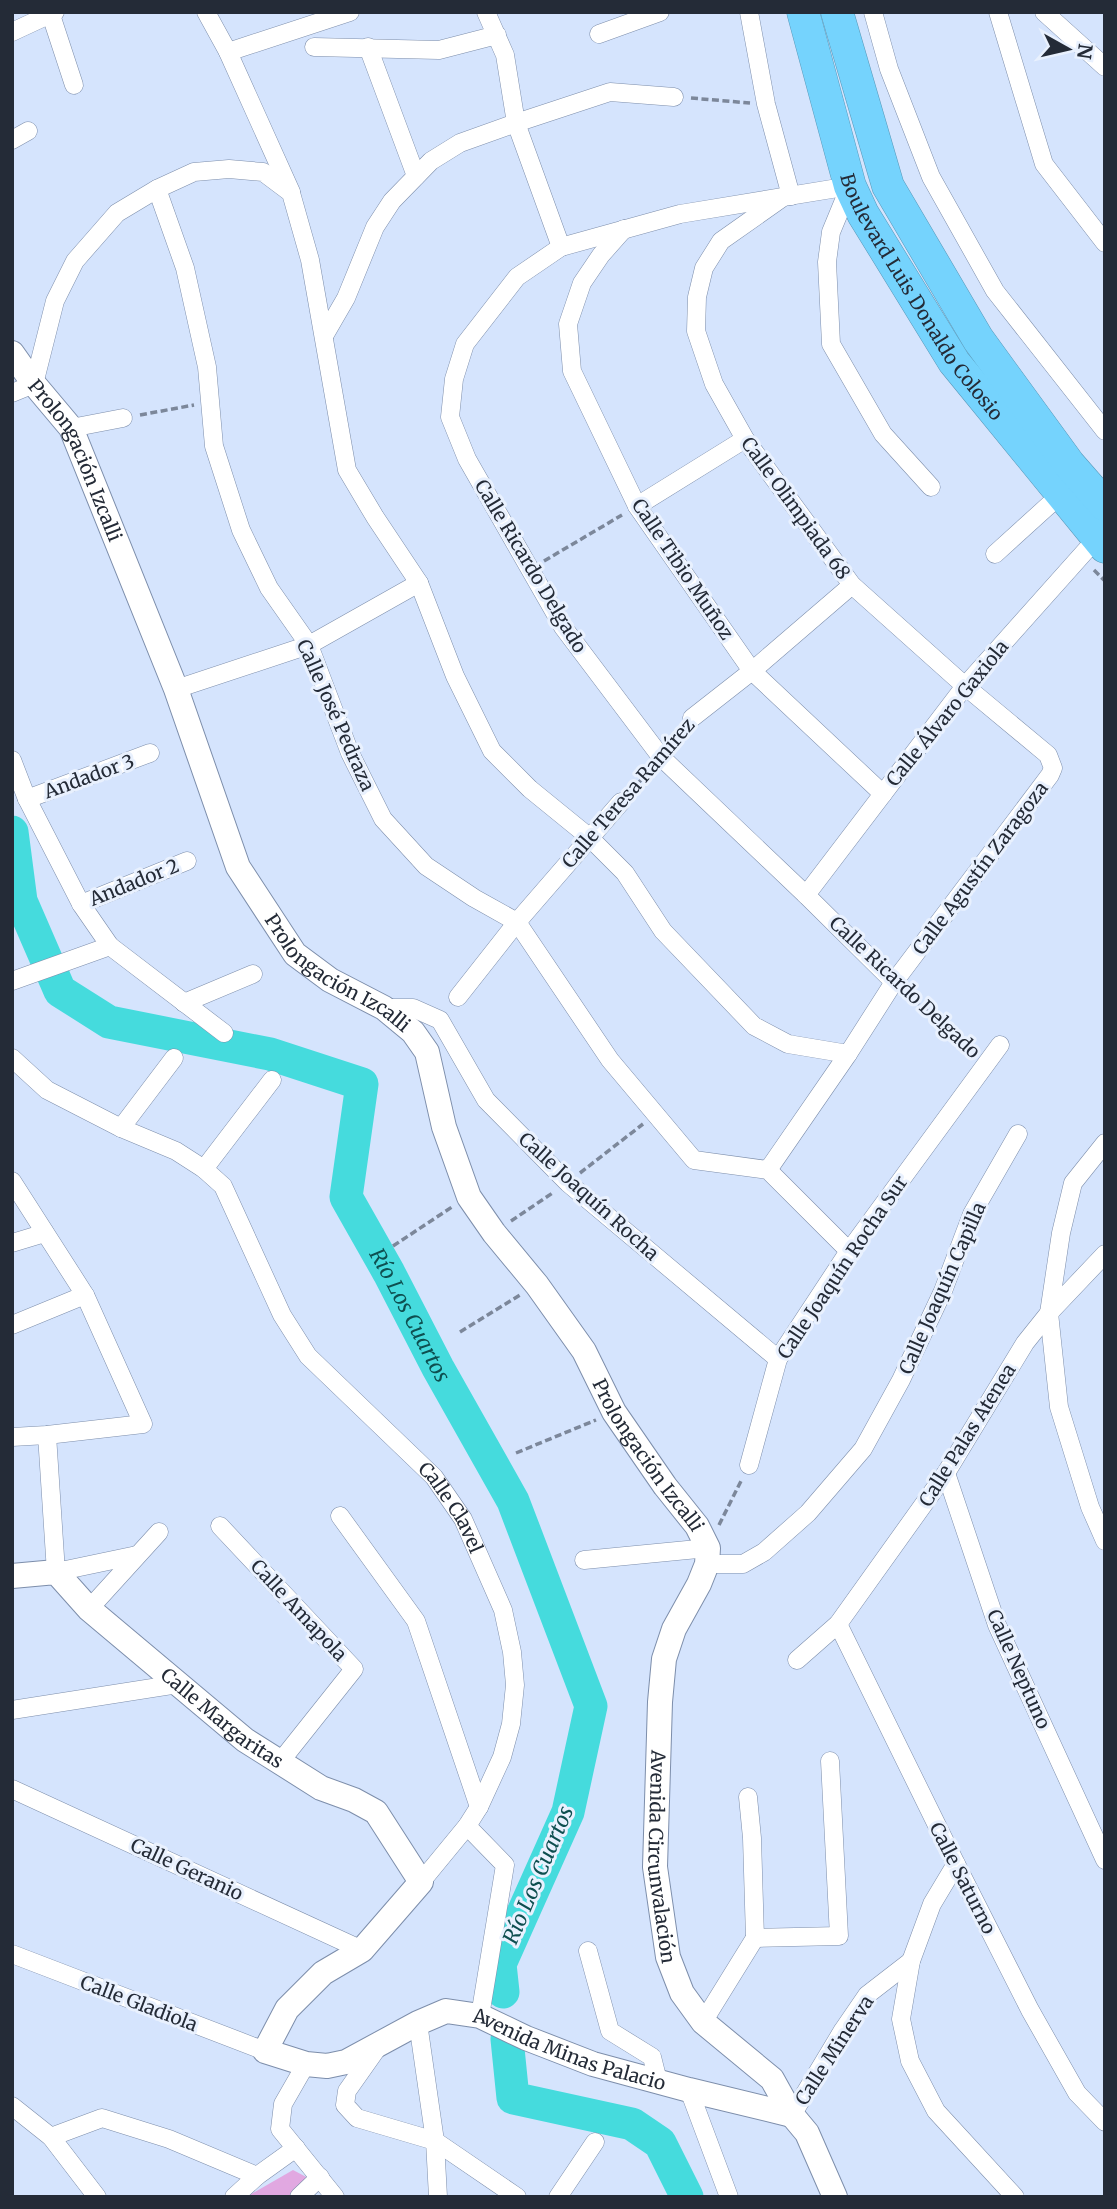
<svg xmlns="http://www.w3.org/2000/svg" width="1117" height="2209" viewBox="0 0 1117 2209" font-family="Merriweather,serif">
  <rect width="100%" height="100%" fill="#d5e4fd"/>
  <!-- green -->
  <path fill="#e1a8e1" d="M293 2170 312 2180 313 2197H246Z"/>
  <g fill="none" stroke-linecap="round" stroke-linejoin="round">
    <!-- river -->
    <g stroke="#45dbdd" stroke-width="33">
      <path id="s1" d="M12 832 21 901 60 991 109 1022 270 1054 362 1084 346 1197 389 1273 438 1368 513 1501 591 1706 568 1812 500 1964 503 1992"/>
      <path d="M507 2039 513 2098 632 2124 660 2143 687 2197"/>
    </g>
    <!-- street casing -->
    <g stroke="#7d8eab" stroke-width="19">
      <g id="street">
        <path d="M50 12 74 85"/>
        <path d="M206 12 228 52 291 192"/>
        <path d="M486 12 505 55 516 123 561 247"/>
        <path d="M749 12 766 104 791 196"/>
        <path d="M873 12 889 69 931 177 995 291 1105 431"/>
        <path d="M998 12 1044 164 1105 243"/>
        <path d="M1044 12 1105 67"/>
        <path d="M12 32 55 12"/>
        <path d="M599 34 660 12"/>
        <path d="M314 47 439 50 497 35"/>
        <path d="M368 47 416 176"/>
        <path d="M228 52 350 12"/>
        <path d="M12 140 28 131"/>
        <path d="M850 186 680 214 561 247 517 277 465 344 454 379 450 417 467 459 563 627 661 757 806 895 894 982"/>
        <path d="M850 186 831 232 827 262 831 344 883 434 931 487"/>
        <path d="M157 189 185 268 207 367 214 446 241 530 269 588 309 645 350 753 383 819 426 866 474 898 517 922 610 1060 694 1160 768 1170 849 1251"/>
        <path d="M624 229 601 255 582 283 568 324 572 371 637 506 752 671 883 794"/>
        <path d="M324 336 346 298 375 227 392 201 431 161 460 143 516 123 610 92 674 97"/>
        <path d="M12 393 34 384 55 301 75 261 117 213 157 189 194 172 229 169 263 172 291 193 310 260 347 470 375 517 419 583 455 676 492 751 530 789 589 837 625 873 663 931 754 1026 788 1044 848 1054"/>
        <path d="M71 428 123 418"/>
        <path d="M637 506 745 439"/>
        <path d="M995 554 1060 495"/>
        <path d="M176 689 309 645 419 583"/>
        <path d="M692 718 752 671 852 585"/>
        <path d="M12 760 27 799 81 904 110 946 224 1033"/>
        <path d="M27 799 150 753"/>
        <path d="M806 895 965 686 1097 538"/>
        <path d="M81 904 187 861"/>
        <path d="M12 981 110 946"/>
        <path d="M458 997 517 922 621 802"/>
        <path d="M184 1003 253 974"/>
        <path d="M384 1008H413L440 1020 486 1100 568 1183 778 1359"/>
        <path id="s2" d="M12 1058 47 1090 121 1128 176 1151 204 1169 223 1186 282 1315 308 1356 434 1477 463 1519 503 1610 512 1652 515 1685 511 1724 502 1757 479 1807 467 1826 421 1882"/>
        <path d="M121 1128 174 1058"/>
        <path d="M1105 1143 1073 1183 1061 1233 1049 1313 1059 1407 1090 1507 1105 1541"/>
        <path d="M204 1169 272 1080"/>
        <path d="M768 1170 848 1054 894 982 1050 775 1053 768 1048 755 965 686 852 585 745 439 714 384 696 331 697 297 704 268 721 241 782 198"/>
        <path d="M12 1181 85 1295 143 1424 47 1435 12 1437"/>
        <path d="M12 1243 45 1233"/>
        <path d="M12 1325 85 1295"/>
        <path d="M47 1435 56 1572 137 1555"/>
        <path d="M749 1465 778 1359 849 1251 1000 1045"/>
        <path d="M946 1473 997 1625 1105 1860"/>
        <path d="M340 1516 416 1621 479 1807"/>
        <path d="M220 1526 354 1669 280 1762"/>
        <path d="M584 1560 708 1548"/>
        <path d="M707 1564H743L764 1552 808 1513 863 1449 901 1380 943 1291 972 1214 1018 1134"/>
        <path d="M89 1609 159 1532"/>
        <path d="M838 1624 956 1864 1030 2010 1077 2093 1105 2122"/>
        <path d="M797 1660 838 1624 946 1473 1025 1343 1049 1313 1105 1254"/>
        <path d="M12 1710 178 1684"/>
        <path d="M12 1789 362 1950"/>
        <path d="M748 1797 752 1838 755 1938"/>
        <path d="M467 1826 505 1865 480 2016"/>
        <path d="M956 1864 932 1904 911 1961 901 2019 910 2061 936 2111 1015 2197"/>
        <path d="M755 1938 839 1936 830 1761"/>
        <path d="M588 1951 610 2031 652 2057 658 2081"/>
        <path d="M12 1954 265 2051"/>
        <path d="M703 2022 755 1938"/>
        <path d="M418 2023 435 2141 438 2197"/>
        <path d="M378 2047 347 2091 345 2105 357 2118 435 2141 517 2197"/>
        <path d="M306 2064 283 2104 280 2129 335 2197"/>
        <path d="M689 2090 729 2197"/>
        <path d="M12 2106 51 2137 97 2197"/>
        <path d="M792 2115 843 2030 867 1995 911 1961"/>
        <path d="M51 2137 102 2118 169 2139 257 2176 296 2148"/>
        <path d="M234 2197 257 2176"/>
        <path d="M299 2197 320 2177"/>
        <path d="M558 2197 595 2142"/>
      </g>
    </g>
    <!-- secondary casing -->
    <g stroke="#7d8eab" stroke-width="26">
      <g id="secondary">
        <path id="s3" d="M12 353 34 384 71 428 176 689 238 867 295 954 330 980 384 1008 413 1032 427 1052 444 1127 469 1197 494 1233 537 1285 584 1351 614 1412 665 1486 697 1526 708 1548 707 1564 699 1584 674 1629 664 1659 660 1702 655 1867 668 1957 682 1993 703 2022 772 2079 792 2115 807 2133 835 2197"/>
        <path id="s4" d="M12 1576 56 1572 89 1609 245 1740 321 1788 354 1800 376 1812 421 1882 362 1950 323 1973 287 2009 265 2051 306 2064 327 2066 346 2062 418 2023 446 2011 480 2016 526 2038 593 2064 689 2090 792 2115"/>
      </g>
    </g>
    <!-- highway casing -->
    <g stroke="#5998b8" stroke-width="33">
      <g id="highway">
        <path id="s5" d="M803 12 850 186 863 214 954 362 1105 547"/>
        <path d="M837 12 888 186 978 339 1069 464 1105 505"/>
      </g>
    </g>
    <!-- path -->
    <path stroke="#7c879a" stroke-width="3.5" stroke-dasharray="7 3.5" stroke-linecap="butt" d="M691 98 750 103
      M140 415 194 405
      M544 561 622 515
      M1094 570 1105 581
      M632 790 650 770
      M906 993 975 1052
      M580 1173 643 1124
      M511 1221 554 1192
      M393 1246 452 1207
      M460 1332 520 1295
      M516 1453 596 1420
      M719 1525 742 1479"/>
    <!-- street -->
    <use href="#street" stroke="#fff" stroke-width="18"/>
    <!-- secondary -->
    <use href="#secondary" stroke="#fff" stroke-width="24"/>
    <!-- highway -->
    <use href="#highway" stroke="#75d3fd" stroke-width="32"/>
  </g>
  <g text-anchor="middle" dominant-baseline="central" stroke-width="6" stroke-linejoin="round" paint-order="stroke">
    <!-- street labels -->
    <g font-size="19" fill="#242b37" stroke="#e9f1fe">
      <text stroke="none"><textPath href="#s5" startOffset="312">Boulevard Luis Donaldo Colosio</textPath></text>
      <text stroke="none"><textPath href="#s3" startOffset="126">Prolongación Izcalli</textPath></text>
      <text transform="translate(796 508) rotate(54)">Calle Olimpiada 68</text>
      <text transform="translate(531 566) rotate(59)">Calle Ricardo Delgado</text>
      <text transform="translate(683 569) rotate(56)">Calle Tibio Muñoz</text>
      <text transform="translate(947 713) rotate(-51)">Calle Álvaro Gaxiola</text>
      <text transform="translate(336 715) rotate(66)">Calle José Pedraza</text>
      <text transform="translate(89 776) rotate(-20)">Andador 3</text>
      <text transform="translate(628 793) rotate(-49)">Calle Teresa Ramírez</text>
      <text transform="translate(980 868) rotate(-53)">Calle Agustín Zaragoza</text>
      <text transform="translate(134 882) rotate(-22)">Andador 2</text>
      <text stroke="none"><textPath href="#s3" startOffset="714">Prolongación Izcalli</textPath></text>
      <text transform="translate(905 987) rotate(43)">Calle Ricardo Delgado</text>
      <text transform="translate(589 1196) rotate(42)">Calle Joaquín Rocha</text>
      <text transform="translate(842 1267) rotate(-56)">Calle Joaquín Rocha Sur</text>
      <text transform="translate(942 1288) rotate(-66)">Calle Joaquín Capilla</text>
      <text transform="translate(967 1435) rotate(-58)">Calle Palas Atenea</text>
      <text stroke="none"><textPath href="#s3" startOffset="1302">Prolongación Izcalli</textPath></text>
      <text stroke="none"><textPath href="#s2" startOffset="649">Calle Clavel</textPath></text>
      <text transform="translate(299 1610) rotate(47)">Calle Amapola</text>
      <text transform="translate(1019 1669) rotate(66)">Calle Neptuno</text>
      <text stroke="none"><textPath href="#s4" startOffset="266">Calle Margaritas</textPath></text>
      <text stroke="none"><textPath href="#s3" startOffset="1732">Avenida Circunvalación</textPath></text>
      <text transform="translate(187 1869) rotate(25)">Calle Geranio</text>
      <text transform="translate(963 1878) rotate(63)">Calle Saturno</text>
      <text transform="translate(139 2003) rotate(21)">Calle Gladiola</text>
      <text stroke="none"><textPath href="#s4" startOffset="1090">Avenida Minas Palacio</textPath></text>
      <text transform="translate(834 2050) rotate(-57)">Calle Minerva</text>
    </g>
    <!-- water labels -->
    <g font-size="21" font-style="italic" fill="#0e4f50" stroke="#e9f1fe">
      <text stroke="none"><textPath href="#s1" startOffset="735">Río Los Cuartos</textPath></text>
      <text transform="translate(538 1875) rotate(-67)">Río Los Cuartos</text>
    </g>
  </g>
  <!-- border -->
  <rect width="1117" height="2209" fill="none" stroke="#242b37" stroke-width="28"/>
  <!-- north arrow -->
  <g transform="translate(1068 49) rotate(98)" stroke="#e9f1fe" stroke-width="5" paint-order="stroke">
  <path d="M0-5L12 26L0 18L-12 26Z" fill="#242b37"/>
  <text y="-10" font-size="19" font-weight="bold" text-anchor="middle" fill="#242b37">N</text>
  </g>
</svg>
